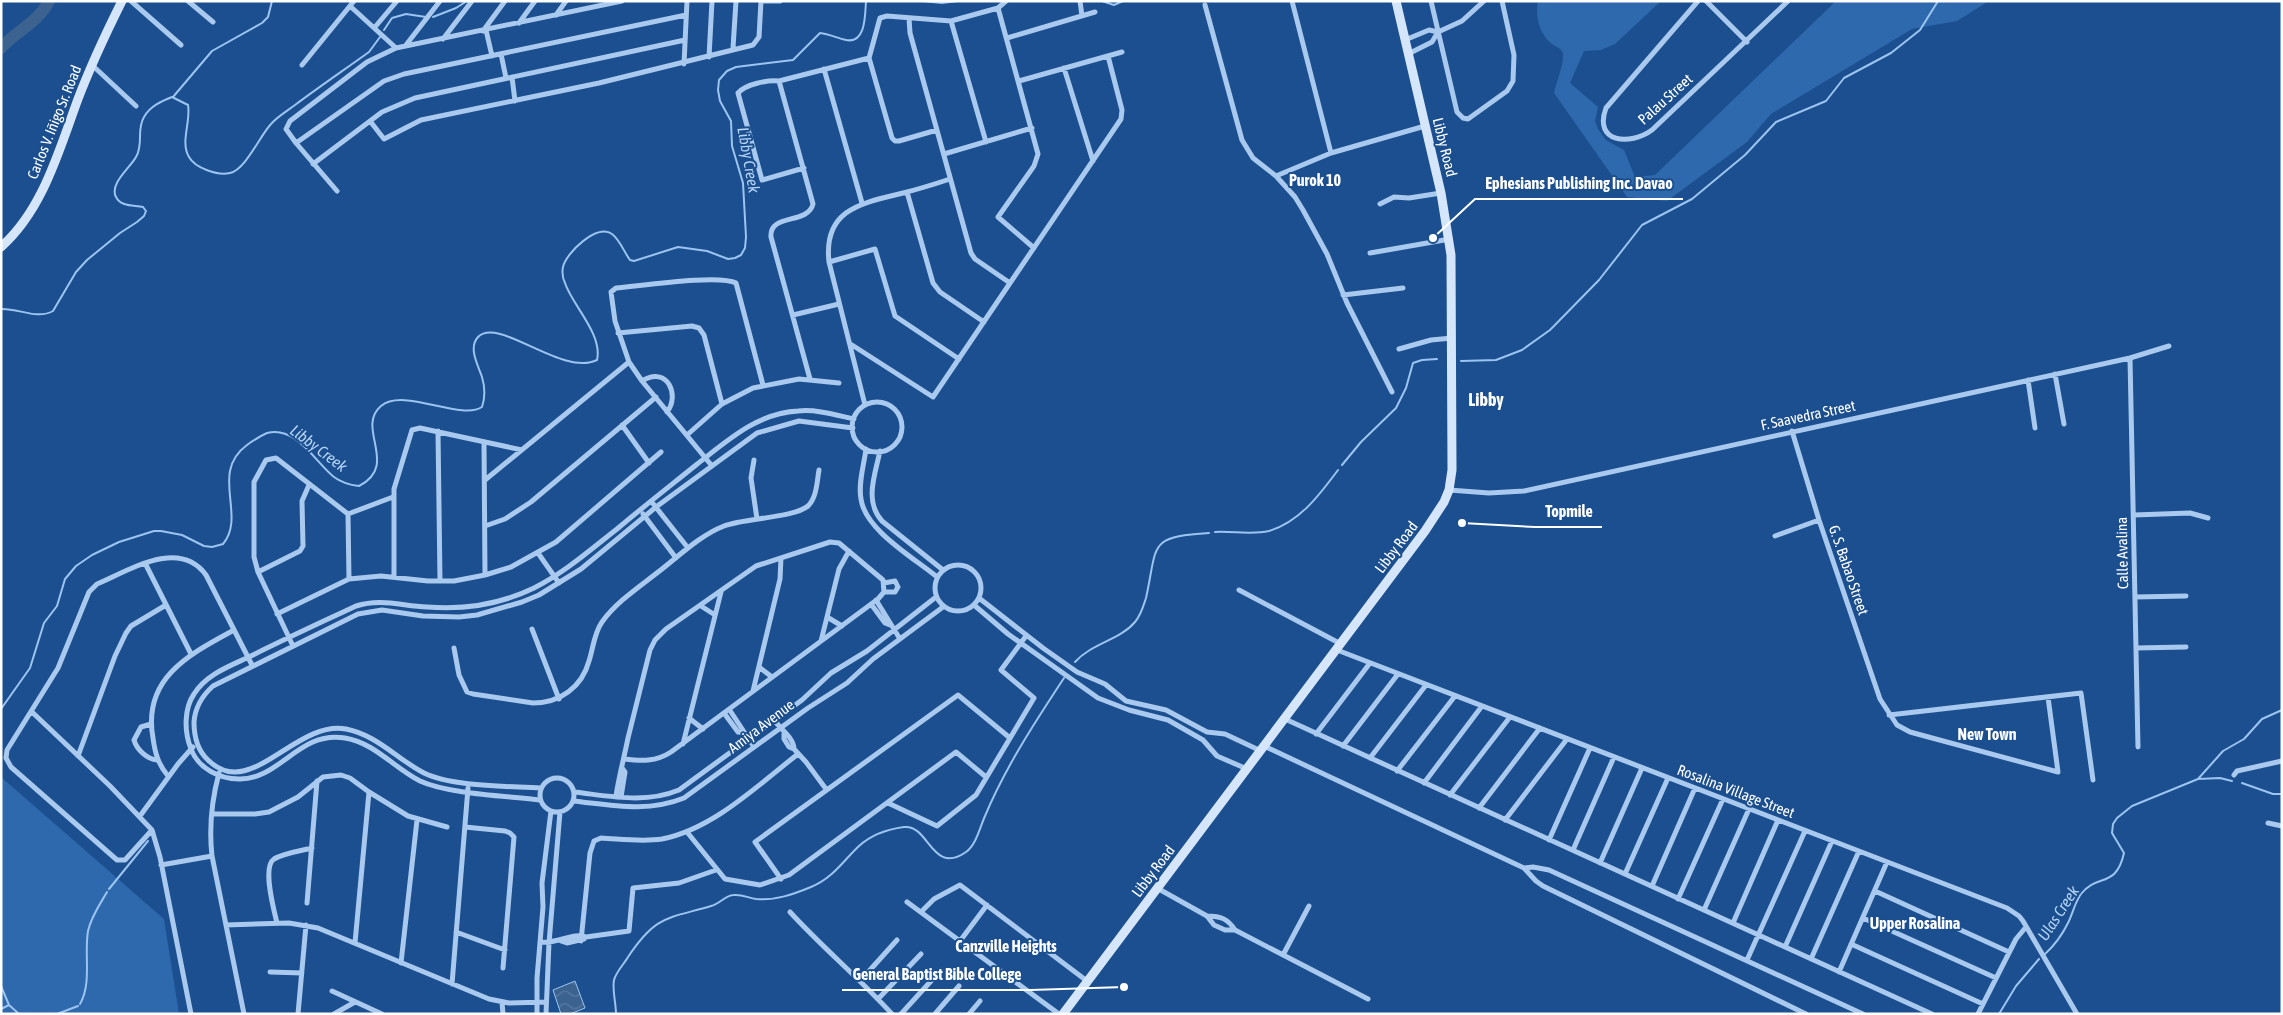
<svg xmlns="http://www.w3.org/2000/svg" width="2283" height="1015" viewBox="0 0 2283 1015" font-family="'Asap Condensed',sans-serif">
  <defs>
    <pattern id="water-waves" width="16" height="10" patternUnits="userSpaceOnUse" patternTransform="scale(1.25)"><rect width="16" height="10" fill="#3c6290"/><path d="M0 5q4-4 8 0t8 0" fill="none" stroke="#597aa1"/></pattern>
  </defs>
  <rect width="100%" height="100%" fill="#1b4f8f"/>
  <!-- grass -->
  <path fill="#2e69ad" d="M1538 1H1661L1615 44 1601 50 1584 51 1570 83 1598 107 1595 121 1598 129 1606 140 1624 150 1635 177 1655 175 1836 1H1989L1957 21 1912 29 1771 114 1747 142 1667 201 1627 197 1554 93C1556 82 1564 65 1563 54 1562 48 1556 47 1552 44 1539 34 1535 16 1538 1Z
    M1 777 164 919 179 1014H1Z"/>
  <!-- water -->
  <path fill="url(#water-waves)" stroke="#9cc4f0" d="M575 981 585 1008 570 1014H561L553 990Z"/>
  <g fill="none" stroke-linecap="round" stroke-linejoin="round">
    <!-- stream -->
    <path stroke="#9cc4f0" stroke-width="2" d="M922 1 942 3 958 1
      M1102 1 1114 5 1123 1
      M433 17 456 8 467 1
      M384 30 392 18 406 14 426 17
      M173 97 212 51 262 23 268 17 272 1
      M1 309C18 308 37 320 53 311L76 272 87 260 120 233 137 222 144 216 146 211 143 207C134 205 121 207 116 197 109 184 130 168 136 157 144 144 136 130 144 117 150 106 162 101 172 97L188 105C191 122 180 142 189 157 195 168 218 176 230 173 246 169 259 137 271 124 277 117 287 111 295 105 319 87 344 70 369 52L380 37
      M1461 361 1496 360 1522 350 1550 330 1599 280 1642 225 1692 199 1745 155 1776 122 1826 101 1844 78 1891 53 1920 30 1938 1
      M1342 465 1361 442 1396 408 1406 388 1413 363 1422 360 1437 359
      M1215 532C1233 531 1252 535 1269 531 1300 522 1320 494 1338 470
      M1075 662C1092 643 1120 640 1135 622 1141 615 1143 607 1146 598 1158 544 1147 537 1209 533
      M1 709 30 668 44 623 57 606 65 579 76 566 92 555 119 542 154 531H161L182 535 204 546 212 547 223 544C247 515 209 473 247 445 254 440 260 436 267 433 296 425 315 462 334 477 342 483 350 485 359 486 400 465 355 428 381 406 403 387 461 421 482 407 485 398 485 387 482 377 478 365 468 348 478 337 499 316 562 377 597 360 603 334 572 305 565 283 563 279 562 272 563 267 566 253 597 223 612 234 620 240 624 252 630 260L634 261 678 247 707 251 728 259 735 258 741 255 745 248 746 237 743 183 732 146 731 121 720 101 718 90 719 80 727 71 736 67 793 60 820 33C829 34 837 38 846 40 866 44 865 15 866 1
      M2198 779 2223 751 2244 739 2262 719 2282 710
      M2242 783 2273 794H2282
      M109 889 148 841
      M2045 954C2055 945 2062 935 2068 923 2073 913 2075 902 2081 894 2097 873 2116 889 2124 853L2112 833 2113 824 2117 818 2132 806 2198 779 2220 778 2232 781
      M1 986 9 1005 19 1014
      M80 1004C92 983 84 955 88 931 91 917 100 904 107 892
      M1 1009 9 1005
      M57 1014 78 1006
      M616 1014C616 1003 612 990 614 980 616 972 624 964 628 957 656 915 667 919 711 906 720 904 725 895 734 895 741 894 749 898 756 899 775 901 794 894 811 887 833 878 843 861 859 846 871 835 889 829 904 827 929 824 932 876 966 852 976 845 980 827 985 816 1005 768 1035 722 1064 678
      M1999 1014 2016 986 2039 959"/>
    <!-- river -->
    <path stroke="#3c6290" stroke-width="12" d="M1 48C16 31 39 22 49 1"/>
    <!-- minor -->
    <path stroke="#a9c9ee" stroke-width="5" d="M131 1 181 45
      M188 1 213 22
      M761 1H780
      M1080 1 1082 16
      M1292 1 1331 153
      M1431 1 1457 112 1463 118 1468 119 1507 91 1513 81 1514 55 1502 1
      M1698 1 1606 108C1593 143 1630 146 1652 130L1788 1
      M1706 1 1747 42
      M1205 5 1242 140 1253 158 1276 176 1295 197 1303 210 1327 254 1347 303 1392 392
      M350 6 396 48 622 1
      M998 8 1038 154 1034 166 998 217 1034 248
      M556 15 566 1
      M909 18 910 33 971 253 975 259 1010 283
      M951 21 986 142
      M519 23 535 1
      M375 27 397 1
      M486 30 492 56
      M483 31 505 1
      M1007 38 1095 12
      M443 39 472 1
      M1405 40 1429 30 1438 32
      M406 45 440 1
      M733 48 736 1
      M501 54 506 78
      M1408 54 1432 42 1438 32 1462 21 1484 1
      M709 57 712 1
      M684 64 687 1
      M92 65 136 106
      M302 65 354 1
      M1064 68 1093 161
      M824 69 862 203
      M512 77 515 101
      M779 81 813 204C808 225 769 213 771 237L810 379
      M1019 81 1122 52
      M370 121 384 139 421 120 599 83 753 45 759 37 761 1
      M937 130 899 141H895L892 138 869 58 880 18 887 16 951 21 998 8 1006 1
      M296 143 286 129 290 121 367 62 396 48
      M944 154 1032 128
      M313 164 382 112 415 98 685 40
      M804 168 762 180 738 93C746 84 767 80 779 81L869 58
      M1276 176 1331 153 1425 126
      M337 191 296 143 384 81 404 74 686 15
      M907 192 933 283 940 292 984 322
      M1380 204 1394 197 1409 198 1441 193
      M1370 253 1450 239
      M829 262 875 249 895 316 959 359
      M1343 295 1403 288
      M793 315 839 304
      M618 333 692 326 699 328 704 335 722 404
      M852 345 933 397 1121 119 1122 110 1108 56
      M1399 349 1431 340 1452 338
      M2130 358 2138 747
      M2055 374 2064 424
      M2028 380 2035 428
      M642 381C668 365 680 396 667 412
      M852 427a25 25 0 1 1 50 0a25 25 0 1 1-50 0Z
      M865 405 829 262C823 209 862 203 903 193 919 189 935 184 950 179
      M622 425 649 463
      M438 431 440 581
      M1792 431 1819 520 1880 699 1897 725 1910 732 2058 772 2048 697
      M687 435 722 404 753 388 799 379 839 383
      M484 442 485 575
      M866 449C864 465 858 483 861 499 865 530 914 558 937 577
      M880 451C875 475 864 501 882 521L943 570
      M754 460 751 478 757 519
      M712 466 642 381 629 362 615 321 611 292 616 288C640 286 719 274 736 283L763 385
      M485 480 629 362
      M1449 490 1489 493 1524 491 2130 358 2169 346
      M651 501 688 548
      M348 514 349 579
      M348 514 393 497
      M643 514 676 558
      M2134 515 2190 513 2208 518
      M485 526 505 519 531 502 656 397
      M1775 536 1819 520
      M538 553 559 583
      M145 563 191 654
      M935 588a23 23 0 1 1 46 0a23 23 0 1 1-46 0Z
      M258 572 300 551 303 546 302 501 309 485
      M394 576V489L412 430 420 428 522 450
      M1239 590 1341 644
      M884 592H895L898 587 895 581 884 583
      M2135 597 2186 596
      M979 598 1043 648 1077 672 1105 684 1126 701 1166 710 1207 732 1225 734 1261 751
      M876 600 900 639
      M871 604 885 623 890 625
      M974 605 1008 634 1098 698 1129 710 1168 720 1203 740 1217 756 1247 769
      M701 606 715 615
      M277 614 349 579 381 576 428 581H454L485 575 511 567 556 542 661 452
      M827 617 842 626
      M532 629 559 699
      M821 641 839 569 849 551
      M293 646 258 572 254 557V482L266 460 276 458 348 514
      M454 648 459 675 467 692 473 694 533 703C560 703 582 687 589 661 593 649 594 633 602 622 617 601 642 585 662 569 681 554 701 535 724 526 744 518 794 518 808 506 817 497 817 481 819 470
      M2136 648 2186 647
      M1337 650 2007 908 2019 916 2023 921 2077 1014
      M759 667 772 677
      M753 691 780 579 781 558
      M729 709 754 747
      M32 712 110 786 152 830 160 857 191 1014
      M724 713 738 732 744 733
      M1889 715 2081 693 2093 780
      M689 718 703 729
      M1285 719 1932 1014
      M775 721C781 730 794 738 794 749
      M151 724 141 727 134 740C137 750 147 759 157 760
      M784 734V739L789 747 794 749 806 762 826 789
      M1316 734 1370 663
      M683 744 721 592
      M1264 746 1524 868 1536 881 1543 886 1806 1014
      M1343 746 1398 674
      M78 756 115 656 126 633 131 626 166 605
      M1370 758 1426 685
      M1397 771 1455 696
      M219 773C212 799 209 829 212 856L244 1014
      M2234 775 2237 771 2282 761
      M168 776C158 764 155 753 153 738 142 678 190 654 234 630
      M540 795a17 17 0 1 1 34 0a17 17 0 1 1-34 0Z
      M1424 783 1482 706
      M540 788C509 786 452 787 424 773 397 759 377 735 346 729 295 720 250 802 208 760 197 750 194 736 194 722 195 708 203 695 213 686L358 614 382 610 423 616 459 617 477 615 522 602 539 595 581 569 656 507 757 433 799 421 853 428
      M574 792C610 796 645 804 679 790L802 700 831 673 867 651 936 597
      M1450 795 1510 717
      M616 796C619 776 624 758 628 738L650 650 655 640 666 629 756 566 830 542 839 543 883 580 884 592 878 599 671 752C656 762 641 761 624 759
      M621 797 625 772 622 768
      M540 800C508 796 448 794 420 781 394 768 375 743 345 738 299 730 280 780 239 779 219 779 198 768 191 749 184 731 184 709 194 694 207 673 233 665 253 655 287 638 322 622 356 606 381 598 402 606 427 607 463 610 501 604 534 588 564 573 590 550 617 529 643 507 670 486 696 465 727 441 757 413 798 411 816 409 836 415 854 419
      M573 801C611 805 647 813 684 798L808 708 847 683 873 659 943 607
      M888 803 937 826 976 795 1034 698 1001 670 1026 636
      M1479 808 1540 728
      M213 814H255L269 812 298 797 323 777 341 775 350 778 369 792 408 816 447 827
      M140 816 178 764 193 747
      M1505 820 1567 739
      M2268 823 2282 826
      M465 827 505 831 510 833 514 837 503 968
      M152 830 125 860H117L11 767 6 758 7 750 58 668 89 592 97 584C130 570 179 538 206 575L252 665
      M687 832 725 879 760 885 789 875 956 752 986 777
      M1549 840 1590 748
      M1573 850 1614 757
      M1600 863 1642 768
      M161 865 212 856
      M1524 868 1533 867 1549 870 1863 1014
      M1625 874 1668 778
      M781 879 755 842 958 695 1010 738
      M1652 886 1695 788
      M1157 888 1207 916 1214 925 1225 930H1235
      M1875 891 2009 952
      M1678 899 1723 799
      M907 902 1059 1014
      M307 903 317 781
      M1704 910 1749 809
      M790 912C822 947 859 978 892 1014
      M921 912 934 899 960 885 1087 981
      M1207 916C1221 916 1228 919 1235 930L1368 999
      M1863 918 1996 978
      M277 923C274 910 262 867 274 859 284 853 300 851 312 848
      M1733 923 1778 820
      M226 925 289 923 318 928 489 999 509 1003 546 1002
      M456 932 505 950
      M561 941 567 943 584 939
      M581 941 590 853 594 841 601 838C621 839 642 842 662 839 713 829 758 785 798 754
      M960 941 987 905
      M540 942C557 944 574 932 586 937L629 931 633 888 679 883 716 870
      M355 943 369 792
      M1851 944 1983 1004
      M1785 947 1832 841
      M1283 955 1309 906
      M1811 959 1859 851
      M1747 960 1805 831
      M401 963 417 820
      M270 972 302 973
      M1839 972 1887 862
      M861 980 897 940
      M452 984 468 788
      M332 991 382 1014
      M878 999 921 954
      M502 1002 503 1014
      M298 1014 306 925
      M334 1014 355 1002
      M537 1014V978L543 907 542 883 551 811
      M546 1014 549 943 560 812
      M901 1014 941 970
      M935 1014 959 986
      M969 1014 980 1001
      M1978 1014 2016 939 2026 927"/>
    <!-- secondary -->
    <path stroke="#d6e6fa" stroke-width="9" d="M1 247C43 210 59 150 78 99 91 65 106 33 122 1
      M1063 1014 1425 531 1444 502 1449 490 1452 470 1451 255 1441 193 1396 1"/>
  </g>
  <g text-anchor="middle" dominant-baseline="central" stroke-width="4" stroke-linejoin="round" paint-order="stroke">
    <!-- street labels -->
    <g font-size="15" fill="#fff" stroke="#1b4f8f">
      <text transform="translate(1665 99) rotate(-42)">Palau Street</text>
      <text transform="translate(54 122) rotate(-68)">Carlos V. Iñigo Sr. Road</text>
      <text transform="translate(1445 147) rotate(76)">Libby Road</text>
      <text transform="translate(1808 415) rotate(-12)">F. Saavedra Street</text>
      <text transform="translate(1396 547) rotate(-53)">Libby Road</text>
      <text transform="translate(2122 553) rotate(-91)">Calle Avalina</text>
      <text transform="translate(1849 570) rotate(71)">G. S. Babao Street</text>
      <text transform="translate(761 726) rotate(-37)">Amiya Avenue</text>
      <text transform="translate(1736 791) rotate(21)">Rosalina Village Street</text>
      <text transform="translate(1153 871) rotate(-53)">Libby Road</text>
    </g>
    <!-- water labels -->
    <g font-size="16" font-style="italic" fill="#b5d3f5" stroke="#1b4f8f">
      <text transform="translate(749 160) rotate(80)">Libby Creek</text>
      <text transform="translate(319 448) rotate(37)">Libby Creek</text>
      <text transform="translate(2058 913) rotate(-57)">Ulas Creek</text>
    </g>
    <!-- neighbourhood labels -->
    <g font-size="16" font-weight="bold" fill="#fff" stroke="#1b4f8f">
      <text x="1315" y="180">Purok 10</text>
      <text x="1987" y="734">New Town</text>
      <text x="1915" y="923">Upper Rosalina</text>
      <text x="1006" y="946">Canzville Heights</text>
    </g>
    <!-- quarter labels -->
    <g font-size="18" font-weight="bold" fill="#fff" stroke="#1b4f8f">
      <text x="1486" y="399">Libby</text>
    </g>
  </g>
  <!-- callouts -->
  <path fill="none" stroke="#fff" stroke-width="2" d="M1433 238L1475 199H1683M1462 523L1535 527H1602M1124 987L1031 990H842"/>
  <g fill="#fff" stroke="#1b4f8f" stroke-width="2">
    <circle cx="1433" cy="238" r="5"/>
    <circle cx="1462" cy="523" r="5"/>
    <circle cx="1124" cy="987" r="5"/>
  </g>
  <g font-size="16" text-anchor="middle" font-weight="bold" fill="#fff" stroke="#1b4f8f" stroke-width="4" stroke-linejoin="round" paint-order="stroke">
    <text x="1579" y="189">Ephesians Publishing Inc. Davao</text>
    <text x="1569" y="517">Topmile</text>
    <text x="937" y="980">General Baptist Bible College</text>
  </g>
  <!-- border -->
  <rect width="2283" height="1015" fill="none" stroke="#ffffff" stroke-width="5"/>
</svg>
